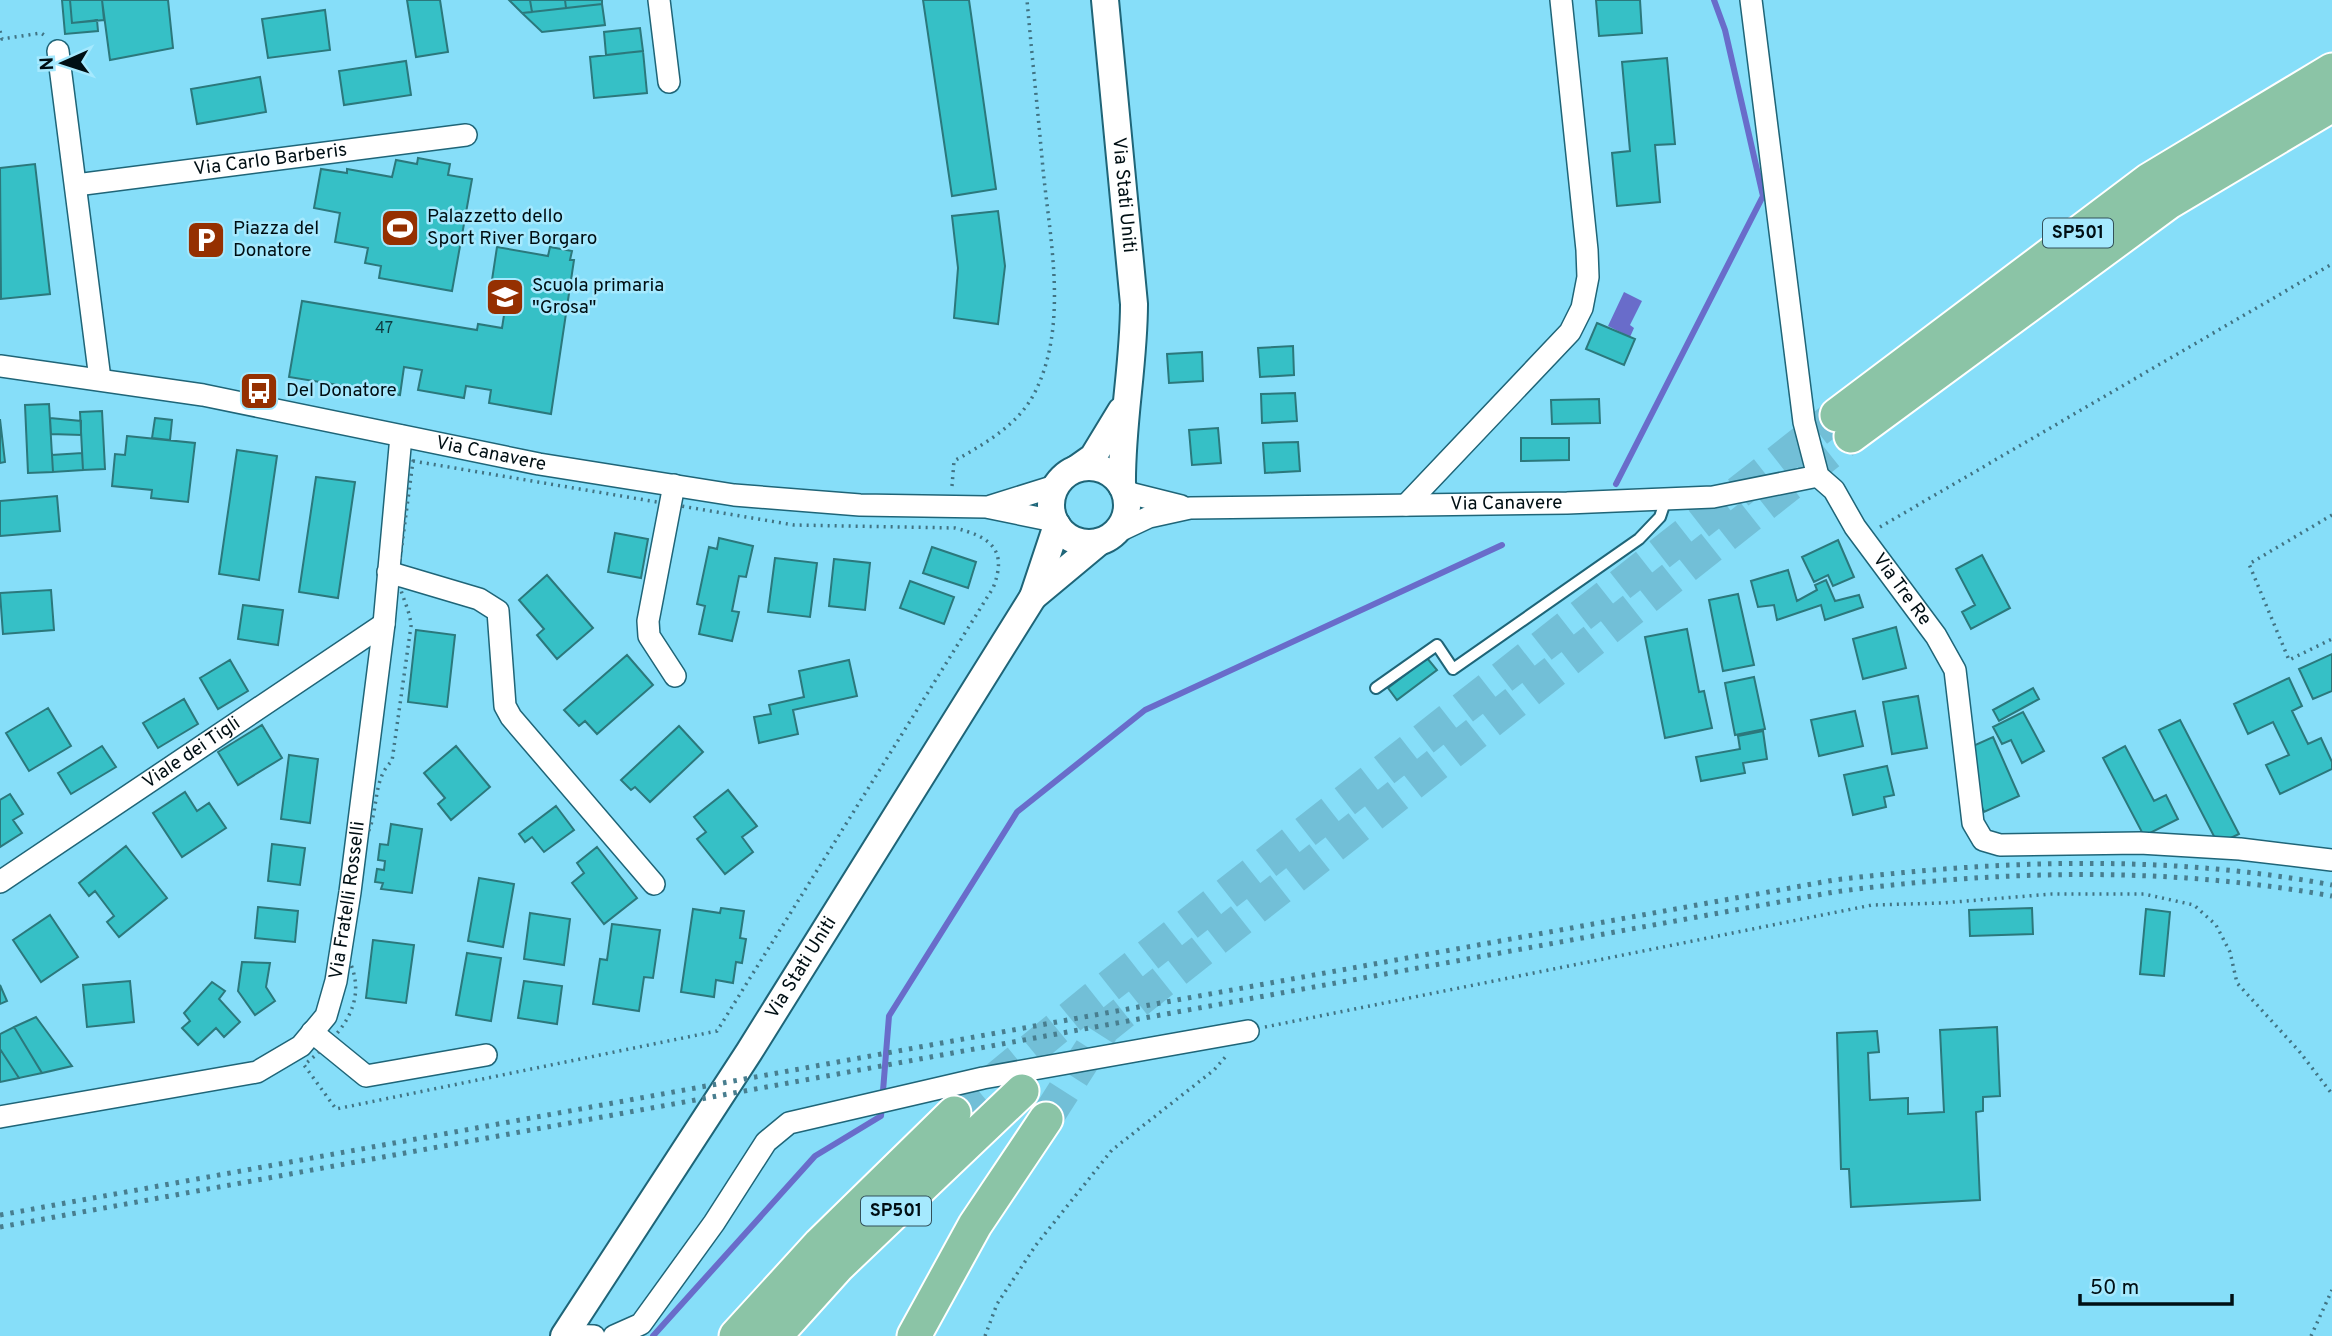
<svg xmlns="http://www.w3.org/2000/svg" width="2332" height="1336" viewBox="0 0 2332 1336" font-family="Overpass,sans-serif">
  <rect width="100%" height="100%" fill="#86def9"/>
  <!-- water -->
  <path fill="#696cca" d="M1624 292 1642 301 1630 325 1634 328 1630 337 1608 326Z"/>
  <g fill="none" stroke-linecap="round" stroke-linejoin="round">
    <!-- stream -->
    <path stroke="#696cca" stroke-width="6" d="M1616 484 1763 196 1725 30 1714 0
      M653 1336 815 1156 881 1116 889 1016 1017 812 1145 710 1502 545"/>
  </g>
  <!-- building -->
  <path fill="#36c0c6" stroke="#2b787c" stroke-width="2" d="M62 0H70L72 23 97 20 98 31 65 34Z
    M70 0H102L104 20 72 23Z
    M102 0H168L173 48 110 60Z
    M407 0H440L448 52 416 57Z
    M509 0H530L532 12 522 13Z
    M530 0H565L566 8 532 12Z
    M565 0H602V4L566 8Z
    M923 0H969L996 189 952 196Z
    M1596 0H1640L1642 33 1599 36Z
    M602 4 605 25 542 32 522 13Z
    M325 10 330 50 268 58 262 19Z
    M640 28 643 51 606 55 604 32Z
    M643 51 647 93 594 98 590 57Z
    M1667 58 1675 144 1655 145 1660 202 1617 206 1612 153 1630 151 1622 62Z
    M406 61 411 95 344 105 339 71Z
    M260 77 266 112 197 124 191 89Z
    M418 158 450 164 448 175 472 179 452 291 379 278 381 266 365 263 368 248 335 242 340 213 314 208 321 169 347 173V169L392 177 396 160 417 164Z
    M35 164 50 294 1 299 0 168Z
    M998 211 1005 266 998 324 954 318 958 268 952 216Z
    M497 247 548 256 550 247 572 251 570 260H574L551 414 489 403 491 390 466 386 464 398 418 390 422 370 404 367 400 395 289 377 302 301 477 330 478 324 502 328 507 296 490 293Z
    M1597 323 1635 339 1624 365 1586 349Z
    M1293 346 1294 375 1260 377 1258 348Z
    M1202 352 1203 381 1169 383 1167 354Z
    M1295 393 1297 421 1262 423 1261 394Z
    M1599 399 1600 423 1552 424 1551 400Z
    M49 404 53 472 28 473 25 405Z
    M102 411 105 469 83 470 80 412Z
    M50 418 81 421V435L51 434Z
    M155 418 172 420 170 440 152 438Z
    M0 419 5 462 0 463Z
    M1218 428 1221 463 1192 465 1189 430Z
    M127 436 195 443 188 502 151 498 152 490 112 486 115 454 125 455Z
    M1521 438H1569V460L1521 461Z
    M1298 442 1300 471 1265 473 1263 443Z
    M237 450 277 456 259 580 219 574Z
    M82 453 83 470 53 472 52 455Z
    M316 477 355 482 338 598 299 592Z
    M57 496 60 531 0 536V501Z
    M615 533 648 539 641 578 608 572Z
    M719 538 753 546 746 577 739 576 732 611 739 612 732 641 699 634 705 606 697 604 709 547 717 549Z
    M1838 540 1854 577 1833 586 1828 575 1814 582 1802 557Z
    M932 547 976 562 968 588 923 573Z
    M1982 555 2010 608 1971 629 1962 612 1975 605 1956 569Z
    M775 558 817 563 810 617 768 612Z
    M834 559 870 563 865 610 829 606Z
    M1788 570 1797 601 1817 590 1815 585 1826 580 1835 601 1859 595 1863 607 1825 620 1821 605 1777 620 1774 605 1758 607 1751 581Z
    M547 575 593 628 557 659 537 635 544 629 519 600Z
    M910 581 954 597 944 624 900 608Z
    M51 590 54 630 3 634 0 593Z
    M1738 594 1754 665 1723 671 1709 600Z
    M243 605 283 610 278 645 238 639Z
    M1896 627 1906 668 1863 679 1853 639Z
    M1687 629 1699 692 1704 691 1712 728 1665 738 1645 637Z
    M416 630 455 635 447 707 408 702Z
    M2332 654V691L2313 699 2299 669Z
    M627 655 653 685 597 734 585 721 579 726 564 710Z
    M1427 658 1437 670 1397 700 1388 688Z
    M230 660 248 691 218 709 200 678Z
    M849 660 857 696 793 710 798 734 759 743 754 717 771 714 769 705 804 697 799 671Z
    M1754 677 1765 729 1735 735 1725 683Z
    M2289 678 2302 706 2292 711 2308 744 2321 738 2332 762V769L2280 794 2266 765 2289 755 2273 722 2248 734 2234 704Z
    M2033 688 2039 699 1999 721 1993 710Z
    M1918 696 1927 748 1892 754 1883 702Z
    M184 699 198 724 158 748 143 723Z
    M48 708 71 746 29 771 6 733Z
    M1855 711 1863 746 1819 756 1811 720Z
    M2023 712 2044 751 2022 763 2011 740 2002 744 1993 727Z
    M2180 720 2239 834 2218 844 2159 730Z
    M262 725 282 758 238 785 218 752Z
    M679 726 703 752 650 802 635 787 631 790 621 780Z
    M1763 731 1767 759 1743 763 1745 773 1701 781 1696 757 1740 749 1738 736Z
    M1993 737 2019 796 1984 812 1969 778 1964 750Z
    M102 746 116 767 71 794 58 773Z
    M456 746 490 787 451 820 438 804 445 798 424 773Z
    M2125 746 2154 801 2166 795 2178 819 2144 836 2103 758Z
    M289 755 318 759 310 823 281 819Z
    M1887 766 1894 795 1884 797 1886 807 1853 815 1844 775Z
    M728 790 757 826 742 837 753 852 725 874 697 839 706 832 694 817Z
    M185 792 197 811 209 803 226 828 182 857 153 813Z
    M10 794 23 814 13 820 22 833 0 847V800Z
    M556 806 574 830 544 852 532 837 525 842 519 834Z
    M391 824 422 829 412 893 381 889 383 883 375 882 377 869 384 870 385 861 378 860 380 844 388 845Z
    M272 844 305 848 300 885 268 881Z
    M126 846 167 898 119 937 107 922 114 916 95 891 89 896 79 883Z
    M597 847 637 898 604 924 572 883 584 873 577 863Z
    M479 878 514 884 503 947 468 941Z
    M258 907 298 911 295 942 255 938Z
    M721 908 744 911 740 938 746 939 742 963 736 962 733 983 716 980 714 997 681 992 693 909 720 913Z
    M2032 908 2033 934 1970 936 1969 910Z
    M2146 909 2170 912 2164 976 2140 974Z
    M530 913 570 919 564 965 524 959Z
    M50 915 78 957 41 982 13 940Z
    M612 924 660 930 653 978 644 977 639 1011 593 1004 600 959 607 960Z
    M373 940 414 945 406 1003 366 998Z
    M467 953 501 958 491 1021 456 1015Z
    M242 962 270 963 266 987 275 1001 255 1015 238 991Z
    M130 981 134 1022 87 1027 83 985Z
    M524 981 562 986 557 1024 518 1018Z
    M212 982 225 991 219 999 240 1022 224 1037 216 1028 198 1045 182 1028 190 1021 184 1013Z
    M0 985 7 1001 0 1004Z
    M36 1017 72 1066 42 1073 14 1027Z
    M14 1027 42 1073 19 1078 0 1049V1034Z
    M1997 1027 2000 1096 1983 1097V1111L1976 1112 1980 1200 1851 1207 1849 1169H1841L1837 1033 1877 1031 1879 1052 1868 1053 1870 1100 1908 1098V1114L1944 1112 1940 1030Z
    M0 1049 19 1078 0 1082Z"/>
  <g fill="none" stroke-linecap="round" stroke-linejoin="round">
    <!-- trunk-tunnel -->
    <path stroke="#72bfd7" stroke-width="33" stroke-dasharray="33 17" stroke-linecap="butt" d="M954 1113 1094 998 1837 415
      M1046 1119 1104 1028 1851 436"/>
    <!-- service casing -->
    <g stroke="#1f6578" stroke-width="14">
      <path id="service" d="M1376 688 1437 645 1453 669 1639 539 1660 517 1666 499"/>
    </g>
    <!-- minor casing -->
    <g stroke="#1f6578" stroke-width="24">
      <g id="minor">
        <path d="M659 0 669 82"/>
        <path id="s1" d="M1751 0 1804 422 1818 476 1834 490 1855 527 1936 636 1955 670 1973 823 1983 840 2000 845 2140 843 2240 849 2332 860"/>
        <path d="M58 51 100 379"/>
        <path id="s2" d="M76 185 466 135"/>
        <path id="s3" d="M0 366 203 395 539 464 734 495 860 505 986 507 1054 521"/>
        <path d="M674 485 648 621 649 636 675 676"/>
        <path d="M1125 492 1181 506"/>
        <path d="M1406 505 1570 332 1582 308 1588 277 1587 250 1561 0"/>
        <path d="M991 506 1055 486"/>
        <path id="s4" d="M1115 533 1149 517 1190 508 1567 503 1713 497 1818 476"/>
        <path d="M388 572 479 599 498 611 505 706 511 717 654 884"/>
        <path id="s5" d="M0 882 384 624"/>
        <path d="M312 1032 366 1076 486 1055"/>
        <path id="s6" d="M0 1117 257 1072 301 1046 326 1016 336 981 350 892 384 624 401 436"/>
        <path d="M565 1335 594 1336"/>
        <path d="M614 1336 641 1324 714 1223 766 1142 789 1123 983 1078 1248 1031"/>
      </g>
    </g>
    <!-- tertiary casing -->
    <g stroke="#1f6578" stroke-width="30">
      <g id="tertiary">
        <path id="s7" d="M1105 0 1134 304C1134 365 1121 425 1122 486"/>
        <circle cx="1089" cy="505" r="38"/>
        <path d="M1076 469 1093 457 1121 411"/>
        <path d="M1033 597 1099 542"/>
        <path id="s8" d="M564 1336 749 1052 1033 597 1057 525"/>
      </g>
    </g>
    <!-- trunk casing -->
    <g stroke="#fff" stroke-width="37">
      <path id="trunk" d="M1837 415 2149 180 2332 70
        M1851 436 2169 202 2332 105
        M736 1336 820 1244 954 1113
        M775 1336 838 1266 1022 1091
        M914 1336 975 1225 1046 1119"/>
    </g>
    <!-- path -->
    <path stroke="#417383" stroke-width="3.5" stroke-dasharray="2 5" stroke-linecap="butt" d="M0 31 2 39 41 33 47 37
      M413 461 794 525 955 528C991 537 1008 550 993 588L717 1031 336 1109 304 1065C338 1037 371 1004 348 958L365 838C380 814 371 780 392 761L411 626C410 608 399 593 398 575Z
      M952 486 954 461C984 444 1017 426 1034 394 1069 327 1050 240 1043 169 1038 113 1032 56 1027 0
      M2332 515 2249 564 2289 660 2332 639
      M1880 527 2332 264
      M1265 1027 1872 905 1942 903 2052 894H2144L2194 905 2216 925 2230 952 2237 983 2299 1051 2332 1094
      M985 1336 997 1304 1036 1245 1112 1150 1214 1070 1227 1055
      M2311 1336 2332 1290"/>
    <!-- service -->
    <use href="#service" stroke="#fff" stroke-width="10"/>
    <!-- minor -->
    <use href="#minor" stroke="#fff" stroke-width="21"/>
    <!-- tertiary -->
    <use href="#tertiary" stroke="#fff" stroke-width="26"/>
    <!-- trunk -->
    <use href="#trunk" stroke="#8bc4a6" stroke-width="33"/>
    <!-- rail -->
    <path stroke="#487e8f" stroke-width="5" stroke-dasharray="3.5 7" stroke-linecap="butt" d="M0 1215 1834 880C2000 860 2167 854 2332 885
      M0 1227 1834 892C2000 870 2166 866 2332 896"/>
  </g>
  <!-- icons -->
  <defs>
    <g id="stadium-square" transform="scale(2.0125)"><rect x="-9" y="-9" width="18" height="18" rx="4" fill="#953001" stroke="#a5e9fe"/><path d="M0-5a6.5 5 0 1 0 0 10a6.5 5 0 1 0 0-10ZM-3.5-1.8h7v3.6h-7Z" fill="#fff"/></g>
    <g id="parking-square" transform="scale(2.0125)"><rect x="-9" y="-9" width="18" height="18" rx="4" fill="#953001" stroke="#a5e9fe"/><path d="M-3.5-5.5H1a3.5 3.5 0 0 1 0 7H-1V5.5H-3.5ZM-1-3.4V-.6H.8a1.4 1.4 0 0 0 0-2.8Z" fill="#fff"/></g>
    <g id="school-square" transform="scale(2.0125)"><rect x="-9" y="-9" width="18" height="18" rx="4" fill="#953001" stroke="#a5e9fe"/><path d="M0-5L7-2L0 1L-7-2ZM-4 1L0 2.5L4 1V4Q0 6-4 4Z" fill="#fff"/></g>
    <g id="bus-square" transform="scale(2.0125)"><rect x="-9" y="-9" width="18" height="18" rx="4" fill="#953001" stroke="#a5e9fe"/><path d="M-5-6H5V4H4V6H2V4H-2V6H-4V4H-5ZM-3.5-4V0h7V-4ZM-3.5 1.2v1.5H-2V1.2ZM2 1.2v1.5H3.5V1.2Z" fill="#fff"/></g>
  </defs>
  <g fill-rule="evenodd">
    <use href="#stadium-square" x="400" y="228"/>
    <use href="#parking-square" x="206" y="240"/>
    <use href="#school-square" x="505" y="297"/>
    <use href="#bus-square" x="259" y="391"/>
  </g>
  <g text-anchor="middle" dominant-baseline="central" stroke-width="5" stroke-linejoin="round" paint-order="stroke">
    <!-- number labels -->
    <g font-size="16" fill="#0e3b40">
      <text x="384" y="329">47</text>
    </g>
    <!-- shield labels -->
    <g fill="#a5e9fe" stroke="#32505a" stroke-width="2">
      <rect x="2043" y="218.5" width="70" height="29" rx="5"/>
      <rect x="861" y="1196.5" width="70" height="29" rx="5"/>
    </g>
    <g font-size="18" font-weight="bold" fill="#000f14">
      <text x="2078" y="233">SP501</text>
      <text x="896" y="1211">SP501</text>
    </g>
    <!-- street labels -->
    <g font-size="19" fill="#000f14" stroke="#a5e9fe">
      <text stroke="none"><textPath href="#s2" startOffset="196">Via Carlo Barberis</textPath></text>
      <text stroke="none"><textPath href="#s7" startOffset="196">Via Stati Uniti</textPath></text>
      <text stroke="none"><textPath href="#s3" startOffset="499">Via Canavere</textPath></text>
      <text stroke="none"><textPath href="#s4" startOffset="396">Via Canavere</textPath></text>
      <text stroke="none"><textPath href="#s1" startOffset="623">Via Tre Re</textPath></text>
      <text stroke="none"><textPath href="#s5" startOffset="231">Viale dei Tigli</textPath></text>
      <text stroke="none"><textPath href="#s6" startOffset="469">Via Fratelli Rosselli</textPath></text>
      <text stroke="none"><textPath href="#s8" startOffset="438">Via Stati Uniti</textPath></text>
    </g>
    <!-- poi labels -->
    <g font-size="19" fill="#000f14" stroke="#a5e9fe" text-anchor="start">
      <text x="427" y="217">Palazzetto dello<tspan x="427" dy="22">Sport River Borgaro</tspan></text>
      <text x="233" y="229">Piazza del<tspan x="233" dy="22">Donatore</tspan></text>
      <text x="532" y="286">Scuola primaria<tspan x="532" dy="22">"Grosa"</tspan></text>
      <text x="286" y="391">Del Donatore</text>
    </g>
  </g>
  <!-- north arrow -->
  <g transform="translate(63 63) rotate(267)" stroke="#a5e9fe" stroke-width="5" paint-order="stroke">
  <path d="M0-5L12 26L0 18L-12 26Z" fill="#000f14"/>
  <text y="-10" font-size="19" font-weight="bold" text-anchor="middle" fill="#000f14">N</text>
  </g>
  <!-- scale -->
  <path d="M2080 1294v10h152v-10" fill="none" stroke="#000f14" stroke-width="3.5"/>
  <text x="2090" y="1294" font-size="21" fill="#000f14" stroke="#a5e9fe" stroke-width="5" paint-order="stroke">50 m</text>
</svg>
